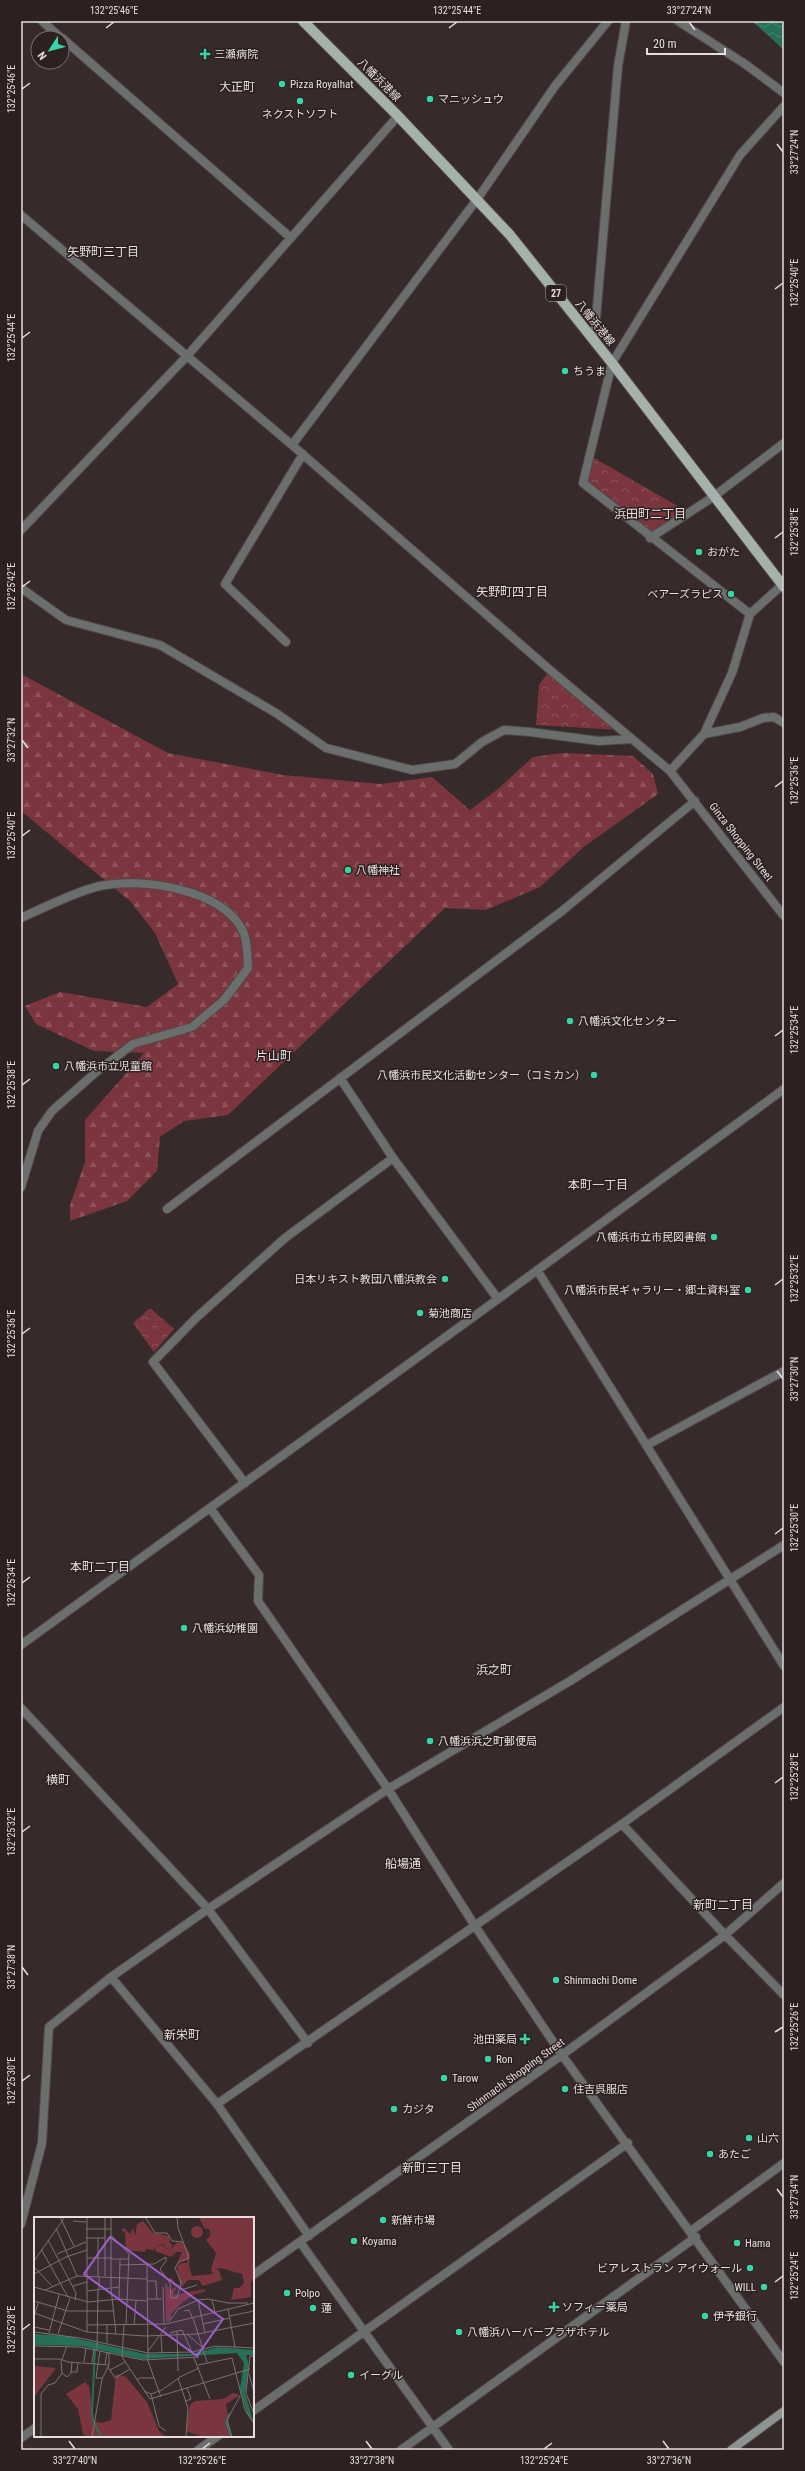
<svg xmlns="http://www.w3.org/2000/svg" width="805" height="2471" viewBox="0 0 805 2471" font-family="'Roboto Condensed','Noto Sans JP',sans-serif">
  <defs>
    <pattern id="forest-firs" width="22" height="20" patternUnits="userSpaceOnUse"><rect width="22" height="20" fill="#7b353f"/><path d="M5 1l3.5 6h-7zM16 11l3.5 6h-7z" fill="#8e525a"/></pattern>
    <pattern id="park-crowns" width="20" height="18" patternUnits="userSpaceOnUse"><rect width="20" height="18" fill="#7b353f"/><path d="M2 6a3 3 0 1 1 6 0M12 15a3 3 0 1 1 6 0" fill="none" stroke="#8e525a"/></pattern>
    <pattern id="water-waves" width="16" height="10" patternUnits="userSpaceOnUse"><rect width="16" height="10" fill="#267058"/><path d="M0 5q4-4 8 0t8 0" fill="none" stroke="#468470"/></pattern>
  </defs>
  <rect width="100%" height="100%" fill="#362a2b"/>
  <!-- forest -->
  <path fill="url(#forest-firs)" d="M21 674 168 753 283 775 381 784 432 777 470 810 498 789 533 757 563 753 633 756 653 774 658 794 585 846 540 887 486 910 445 908 228 1115 184 1121 160 1137 157 1171 127 1201 70 1221V1205L85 1162V1120L144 1053 94 1051 36 1024 25 1006 60 992 147 1007 178 984 155 933 131 902 21 811Z"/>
  <!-- park -->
  <path fill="url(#park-crowns)" d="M589 455 688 512 650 538 583 483Z
    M550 670 620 730 536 725 539 685Z
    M150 1308 174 1329 154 1352 133 1323Z"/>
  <!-- water -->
  <path fill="url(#water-waves)" d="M752 21H784V50Z"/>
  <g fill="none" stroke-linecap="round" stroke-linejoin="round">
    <!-- street casing -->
    <g stroke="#524748" stroke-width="10">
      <path id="street" d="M42 21 61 38
        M678 21 745 64 784 93
        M62 38 291 238
        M21 215 292 445 550 670 670 771 784 916
        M594 341 618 66 626 21
        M292 445 478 198 555 86 608 21
        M21 530 187 356 398 116
        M650 538 713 497 784 443
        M21 588 66 620 160 645 276 713 326 748 412 770 455 764 482 742 504 730 530 732 599 741 631 739
        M750 614 583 483 612 363 740 155 784 106
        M286 642 225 584 303 454
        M704 734 740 727 763 718 774 717 784 723
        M670 771 704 734 732 673 750 614 782 585
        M21 918C40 909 80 890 100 886 141 877 220 889 242 929 248 940 247 956 248 968L224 1000 192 1027 133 1044 95 1073 52 1111 38 1131 21 1187
        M340 1078 393 1158 498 1299
        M167 1209 562 911 695 801
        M537 1270 784 1666
        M647 1445 784 1371
        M245 1483 153 1362 196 1318 285 1238 393 1158
        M210 1508 259 1575 258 1601 388 1789 475 1926 562 2055 784 2362
        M21 1645 498 1299 784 1089
        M21 1708 208 1909 308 2043
        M622 1824 725 1935 784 1995
        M111 1977 217 2104 309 2236
        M217 2104 622 1824 784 1707
        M21 2224 42 2143 49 2027 111 1977 208 1909 388 1789 570 1681 784 1545
        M691 2231 784 2163
        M300 2242 449 2450
        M253 2275 562 2055 725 1935 784 1883
        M253 2411 628 2143
        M21 2438 35 2428
        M198 2450 218 2436
        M401 2450 696 2237"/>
    </g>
    <!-- secondary casing -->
    <g stroke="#524748" stroke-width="10">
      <path id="secondary" d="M731 2450 784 2411"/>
    </g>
    <!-- primary casing -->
    <g stroke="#524748" stroke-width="12">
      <path id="primary" d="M303 21 398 116 510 235 612 363 784 587"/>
    </g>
    <!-- street -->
    <use href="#street" stroke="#6a6f6d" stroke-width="8"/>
    <!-- secondary -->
    <use href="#secondary" stroke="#8b9490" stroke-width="8"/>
    <!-- primary -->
    <use href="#primary" stroke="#a5b1ab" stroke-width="10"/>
  </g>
  <!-- ticks -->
  <path fill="none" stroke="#e6dedf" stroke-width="1.5" d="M689 22 695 30M106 28 114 22M449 28 457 22M22 89 30 83M777 144 783 152M775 289 783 283M22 338 30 332M775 538 783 532M22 587 30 581M22 740 28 748M775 787 783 781M22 836 30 830M775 1036 783 1030M22 1085 30 1079M775 1285 783 1279M22 1334 30 1328M777 1371 783 1379M775 1534 783 1528M22 1583 30 1577M775 1783 783 1777M22 1832 30 1826M22 1967 28 1975M775 2032 783 2027M22 2081 30 2075M777 2189 783 2197M775 2282 783 2276M22 2330 30 2324M69 2441 75 2449M366 2441 372 2449M663 2441 669 2449M202 2449 210 2443M544 2449 552 2443"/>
  <!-- markers -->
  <g fill="#39d4a5" stroke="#2c2021" stroke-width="1.5">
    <path d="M203 48h4v4h4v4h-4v4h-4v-4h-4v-4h4z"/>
    <circle cx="282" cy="84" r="4"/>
    <circle cx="430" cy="99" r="4"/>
    <circle cx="300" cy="101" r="4"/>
    <circle cx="565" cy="371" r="4"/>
    <circle cx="699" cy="552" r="4"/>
    <circle cx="731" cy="594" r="4"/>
    <circle cx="348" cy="870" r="4"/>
    <circle cx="570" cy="1021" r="4"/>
    <circle cx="56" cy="1066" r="4"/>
    <circle cx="594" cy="1075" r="4"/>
    <circle cx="714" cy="1237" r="4"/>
    <circle cx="445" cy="1279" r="4"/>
    <circle cx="748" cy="1290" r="4"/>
    <circle cx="420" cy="1313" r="4"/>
    <circle cx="184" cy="1628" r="4"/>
    <circle cx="430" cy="1741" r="4"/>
    <circle cx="556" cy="1980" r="4"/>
    <path d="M523 2033h4v4h4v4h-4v4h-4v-4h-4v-4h4z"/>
    <circle cx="488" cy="2059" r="4"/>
    <circle cx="444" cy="2078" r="4"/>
    <circle cx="565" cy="2089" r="4"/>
    <circle cx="394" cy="2109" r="4"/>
    <circle cx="749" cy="2138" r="4"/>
    <circle cx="710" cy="2154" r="4"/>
    <circle cx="383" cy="2220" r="4"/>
    <circle cx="354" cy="2241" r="4"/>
    <circle cx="737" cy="2243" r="4"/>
    <circle cx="750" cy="2268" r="4"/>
    <circle cx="764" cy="2287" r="4"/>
    <circle cx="287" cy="2293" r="4"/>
    <path d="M552 2301h4v4h4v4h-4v4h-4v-4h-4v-4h4z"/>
    <circle cx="313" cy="2308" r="4"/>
    <circle cx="705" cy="2316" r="4"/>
    <circle cx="459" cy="2332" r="4"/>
    <circle cx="351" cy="2375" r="4"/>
  </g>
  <g text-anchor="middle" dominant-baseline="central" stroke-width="3" stroke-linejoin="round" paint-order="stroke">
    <!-- shield labels -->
    <rect fill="#2c2021" stroke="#aea5a6" stroke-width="1" x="546" y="285" width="20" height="16" rx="3"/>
    <g font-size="10" font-weight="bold" fill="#e6dedf">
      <text x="556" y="293">27</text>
    </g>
    <!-- poi labels -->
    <g font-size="11" fill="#e6dedf" stroke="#2c2021" text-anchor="start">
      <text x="214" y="54">三瀬病院</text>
      <text x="290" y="84">Pizza Royalhat</text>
      <text x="438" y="99">マニッシュウ</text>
      <text x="300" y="114" text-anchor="middle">ネクストソフト</text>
      <text x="573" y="371">ちうま</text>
      <text x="707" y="552">おがた</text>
      <text x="723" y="594" text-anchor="end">ベアーズラピス</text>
      <text x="356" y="870">八幡神社</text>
      <text x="578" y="1021">八幡浜文化センター</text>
      <text x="64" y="1066">八幡浜市立児童館</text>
      <text x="586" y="1075" text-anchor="end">八幡浜市民文化活動センター（コミカン）</text>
      <text x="706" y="1237" text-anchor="end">八幡浜市立市民図書館</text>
      <text x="437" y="1279" text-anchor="end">日本リキスト教団八幡浜教会</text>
      <text x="740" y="1290" text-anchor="end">八幡浜市民ギャラリー・郷土資料室</text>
      <text x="428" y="1313">菊池商店</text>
      <text x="192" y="1628">八幡浜幼稚園</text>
      <text x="438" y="1741">八幡浜浜之町郵便局</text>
      <text x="564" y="1980">Shinmachi Dome</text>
      <text x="517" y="2039" text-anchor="end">池田薬局</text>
      <text x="496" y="2059">Ron</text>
      <text x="452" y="2078">Tarow</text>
      <text x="573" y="2089">住吉呉服店</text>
      <text x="402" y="2109">カジタ</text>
      <text x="757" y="2138">山六</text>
      <text x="718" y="2154">あたご</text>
      <text x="391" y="2220">新鮮市場</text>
      <text x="362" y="2241">Koyama</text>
      <text x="745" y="2243">Hama</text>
      <text x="742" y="2268" text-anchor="end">ビアレストラン アイウォール</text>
      <text x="756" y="2287" text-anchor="end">WILL</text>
      <text x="295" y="2293">Polpo</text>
      <text x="562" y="2307">ソフィー薬局</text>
      <text x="321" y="2308">蓮</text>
      <text x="713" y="2316">伊予銀行</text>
      <text x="467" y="2332">八幡浜ハーバープラザホテル</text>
      <text x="359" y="2375">イーグル</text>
    </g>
    <!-- street labels -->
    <g font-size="11" fill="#e6dedf" stroke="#2c2021">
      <text transform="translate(379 80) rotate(45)">八幡浜港線</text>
      <text transform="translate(595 323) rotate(51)">八幡浜港線</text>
      <text transform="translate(741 842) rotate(52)">Ginza Shopping Street</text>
      <text transform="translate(516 2075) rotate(-36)">Shinmachi Shopping Street</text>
    </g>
    <!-- neighbourhood labels -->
    <g font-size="12" fill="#e6dedf" stroke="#2c2021">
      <text x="237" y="87">大正町</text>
      <text x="103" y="252">矢野町三丁目</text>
      <text x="650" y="514">浜田町二丁目</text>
      <text x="512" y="592">矢野町四丁目</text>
      <text x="274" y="1056">片山町</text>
      <text x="598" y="1185">本町一丁目</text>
      <text x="100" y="1567">本町二丁目</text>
      <text x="494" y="1670">浜之町</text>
      <text x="58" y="1780">横町</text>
      <text x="403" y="1864">船場通</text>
      <text x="723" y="1905">新町二丁目</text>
      <text x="182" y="2035">新栄町</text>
      <text x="432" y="2168">新町三丁目</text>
    </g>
  </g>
  <!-- overview -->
  <g transform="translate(34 2217)">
    <rect width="220" height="220" fill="#362a2b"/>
    <path d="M165 0H219L220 62 217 65V80L197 83 200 71H205L210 66 208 57 186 51 181 52 185 53 188 63 169 69 165 63H154L147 71 143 50 147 46H153L154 42 145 45 139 55 148 35H142L137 40 121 34 122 29 128 28 136 34 142 26 149 25 156 37 155 49 158 59 179 57 177 53 182 36 172 23 176 19V13L170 11ZM137 60 143 69 139 78 172 72 170 75 161 77 149 85 137 97V101L132 106 131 65 136 73 142 70 135 63ZM0 149 22 151 0 180ZM82 157 92 160 113 185 125 214 132 220H53L49 217 44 192 32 177 51 165 55 169 60 204 68 206 77 203ZM199 176 206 178 192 187 197 220H168L152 214 156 188 161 184 189 182Z" fill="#7b353f"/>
    <path d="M109 4 119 16 135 19 136 26 139 28 136 34 128 27 122 29 120 33 112 32 111 35 92 33 91 16 87 13 90 11 96 17 99 11 101 19 103 7Z" fill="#7b353f"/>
    <path d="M157 15a6 6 0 1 1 12 0a6 6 0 1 1-12 0Z" fill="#7b353f"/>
    <path d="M0 117 32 119 111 137H158L183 130 220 133V138H212L215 148 211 176 220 206 213 196 206 172 210 146 203 136 108 142 47 129 0 128Z" fill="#267058"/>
    <path fill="none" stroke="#267058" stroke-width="2" d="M61 132 58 194 59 203 67 220M196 196 192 205 197 220"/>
    <path fill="none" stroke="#7c7273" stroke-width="1" d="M26 0 40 29M53 0V115M77 0V71L82 117M111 0 121 16H133L138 24 149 25M39 4 52 5M22 11 43 59M52 12H77M77 18 95 37 92 108M52 21H71M14 23 42 76 41 83M7 32 34 80M23 37 52 25M53 41H77M77 42H95M0 44 31 0M113 46 114 144 127 180M86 48 120 47 132 40V44L126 52 136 66 137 81H143L147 65 141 51 145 45 154 42V38L144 11 143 0M0 50 18 69M0 57 32 40 53 33M71 59V0M64 60V21M65 60V73M113 64H122L123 82M39 69 53 65M0 70 54 85 85 82 113 84M129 70 130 107M11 73 43 59 113 62M147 73 163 68M53 74 85 70M220 80V99M85 82 86 42M113 82H128M164 83 171 116M178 83 181 95M0 84 34 94H79M194 92 201 130M150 94 155 93 158 100M0 96 53 115 111 119 164 117 220 106M196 99 220 94M0 100 4 86M159 101 173 145M135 105 144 92 164 83 174 82 194 86H214M169 107 196 101M53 108 132 107 220 86M90 108 88 140 116 182 216 152M100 108 102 84M0 110 15 113M143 114 144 154M0 115 46 121 114 136 158 135 181 129 220 131M15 116 25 78M136 116 148 113 158 135M24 117 36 81M154 118 168 130M127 119 128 136M73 126V108M0 129 46 130 109 143 165 140M63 133 64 73M66 134 62 161H69M114 134 132 110M220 139H216L212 176 220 197M160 141 176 182M0 142H26L34 145 75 148M50 145 52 131M58 146 60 132M71 147 73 135M164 148 198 141 211 193 220 207M74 150 76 153 91 145M76 153 81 161 96 152M37 155H43L44 146M28 156 33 160 37 156 38 145M215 157 220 175M144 161 154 191 152 220M103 164 105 161H120M110 174 117 177 125 209 132 214M117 177 128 173 146 160 165 151M152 184 157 182 153 171M7 220V177L14 168 21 166 28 156 27 145 33 129M58 220 68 162 75 148V135M198 220 193 203 206 179"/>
    <path fill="#9b61c9" fill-opacity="0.15" stroke="#9b61c9" stroke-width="2" d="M76 20 189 102 163 139 50 57Z"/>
    <rect width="220" height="220" fill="none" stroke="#e6dedf" stroke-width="2"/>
  </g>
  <!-- border -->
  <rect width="805" height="2471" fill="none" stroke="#2c2021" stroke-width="44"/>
  <!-- north arrow -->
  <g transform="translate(50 50) rotate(234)"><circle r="19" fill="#2c2021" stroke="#766c6d"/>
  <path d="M0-3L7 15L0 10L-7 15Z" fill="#39d4a5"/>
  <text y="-6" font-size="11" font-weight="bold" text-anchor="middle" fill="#e6dedf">N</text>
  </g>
  <!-- scale -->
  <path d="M647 48v6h78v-6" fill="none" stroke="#e6dedf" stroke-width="2"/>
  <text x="653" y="48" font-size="12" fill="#e6dedf" stroke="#2c2021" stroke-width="3" paint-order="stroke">20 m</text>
  <rect x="22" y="22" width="761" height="2427" fill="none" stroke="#e6dedf" stroke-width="1.5"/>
  <g font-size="10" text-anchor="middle" fill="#e6dedf">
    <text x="114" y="14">132°25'46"E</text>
    <text x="457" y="14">132°25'44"E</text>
    <text x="689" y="14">33°27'24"N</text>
    <text transform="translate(11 89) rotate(-90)" y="4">132°25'46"E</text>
    <text transform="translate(794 152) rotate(-90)" y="4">33°27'24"N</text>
    <text transform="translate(794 283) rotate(-90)" y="4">132°25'40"E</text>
    <text transform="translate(11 338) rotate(-90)" y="4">132°25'44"E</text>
    <text transform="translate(794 532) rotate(-90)" y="4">132°25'38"E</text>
    <text transform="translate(11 587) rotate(-90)" y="4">132°25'42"E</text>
    <text transform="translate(11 740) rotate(-90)" y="4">33°27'32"N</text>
    <text transform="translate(794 781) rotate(-90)" y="4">132°25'36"E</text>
    <text transform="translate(11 836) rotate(-90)" y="4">132°25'40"E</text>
    <text transform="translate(794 1030) rotate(-90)" y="4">132°25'34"E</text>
    <text transform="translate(11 1085) rotate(-90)" y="4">132°25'38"E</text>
    <text transform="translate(794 1279) rotate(-90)" y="4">132°25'32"E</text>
    <text transform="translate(11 1334) rotate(-90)" y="4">132°25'36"E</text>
    <text transform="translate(794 1379) rotate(-90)" y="4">33°27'30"N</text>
    <text transform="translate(794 1528) rotate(-90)" y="4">132°25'30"E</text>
    <text transform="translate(11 1583) rotate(-90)" y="4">132°25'34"E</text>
    <text transform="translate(794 1777) rotate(-90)" y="4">132°25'28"E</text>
    <text transform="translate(11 1832) rotate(-90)" y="4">132°25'32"E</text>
    <text transform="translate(11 1967) rotate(-90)" y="4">33°27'38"N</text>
    <text transform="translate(794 2027) rotate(-90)" y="4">132°25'26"E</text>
    <text transform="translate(11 2081) rotate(-90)" y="4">132°25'30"E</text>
    <text transform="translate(794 2197) rotate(-90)" y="4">33°27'34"N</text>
    <text transform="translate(794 2276) rotate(-90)" y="4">132°25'24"E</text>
    <text transform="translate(11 2330) rotate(-90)" y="4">132°25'28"E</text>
    <text x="75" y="2464">33°27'40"N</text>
    <text x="202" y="2464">132°25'26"E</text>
    <text x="372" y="2464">33°27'38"N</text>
    <text x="544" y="2464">132°25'24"E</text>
    <text x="669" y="2464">33°27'36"N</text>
  </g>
</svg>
